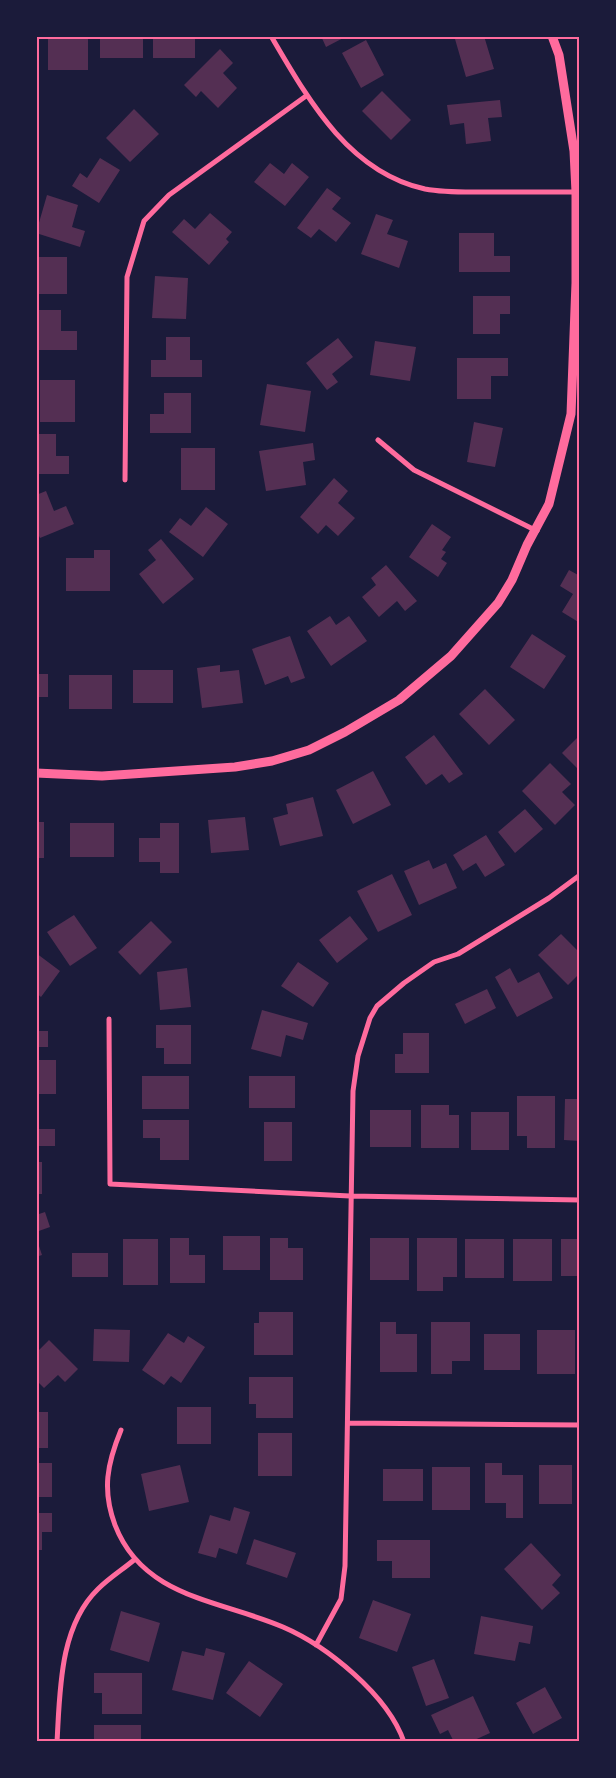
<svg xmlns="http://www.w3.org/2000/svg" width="616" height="1778" viewBox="0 0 616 1778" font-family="'IBM Plex Sans',sans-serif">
  <rect width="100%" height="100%" fill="#1b1b3a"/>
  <!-- building -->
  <path fill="#542f53" d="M36 36H38V58H36Z
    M48 36H88V70H48Z
    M100 36H143V58H100Z
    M153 36H195V58H153Z
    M321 36H347L326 47Z
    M465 36H484L494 69 466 77 455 39Z
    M366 40 384 75 361 88 342 53Z
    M220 49 233 63 223 73 237 88 218 108 201 91 196 97 184 85Z
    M382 91 411 120 391 140 362 111Z
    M500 100 502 117 488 118 491 141 466 144 464 123 450 125 447 105Z
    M134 109 159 134 130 162 106 138Z
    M100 158 120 170 99 203 72 186 80 173 87 178Z
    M270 163 284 174 292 163 309 177 285 206 254 182Z
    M327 188 341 198 332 209 351 223 336 242 319 229 311 238 297 228Z
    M47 195 78 205 72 227 85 231 80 247 36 233Z
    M210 213 232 232 226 239 229 242 209 265 172 232 184 219 195 229Z
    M376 214 393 220 387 234 408 241 399 268 361 254Z
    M459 233H494V256H510V272H459Z
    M36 257H67V294H36Z
    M155 276 188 278 186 319 152 318Z
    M473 296H510V314H500V334H473Z
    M36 310H61V331H77V350H36Z
    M166 337H190V360H202V377H151V360H166Z
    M338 338 353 357 332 374 338 382 327 390 306 363Z
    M375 341 416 347 410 381 370 375Z
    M457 358H508V376H491V399H457Z
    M40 380H75V422H40Z
    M267 384 311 391 305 432 260 425Z
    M164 393H191V433H150V414H164Z
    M474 422 503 428 495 467 467 462Z
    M36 434H56V456H69V474H36Z
    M313 443 315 460 303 462 306 485 266 491 259 451Z
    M181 448H215V490H181Z
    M334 478 348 491 338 503 355 518 338 536 326 525 318 534 300 517Z
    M46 491 54 511 66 506 74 524 40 538 36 530V495Z
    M206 507 228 524 203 557 169 532 180 518 191 526Z
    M432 524 451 537 442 550 446 552 441 559 447 563 438 577 409 557Z
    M161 539 194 579 163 604 139 574 156 560 148 550Z
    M94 550H110V591H66V558H94Z
    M386 565 417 601 405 611 397 601 379 617 362 597 376 585 371 578Z
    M569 570 580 576V623L562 612 573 594 560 586Z
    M330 616 336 625 349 616 367 641 331 666 307 631Z
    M532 634 566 656 544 689 510 667Z
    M290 636 305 678 291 683 288 676 265 685 252 649Z
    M220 665V672L239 670 243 703 202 708 197 668Z
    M133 670H173V703H133Z
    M36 674H48V697H36Z
    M69 675H112V709H69Z
    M485 689 515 720 489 745 459 714Z
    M434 735 463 774 449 783 442 774 426 785 405 757Z
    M580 735V771L562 753Z
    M550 763 571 784 562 792 575 805 555 825 522 791Z
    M373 771 391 805 353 824 336 790Z
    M313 797 323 836 280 846 273 818 288 814 286 804Z
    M525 809 543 829 515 853 498 832Z
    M245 817 249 850 211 853 208 820Z
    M36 822H44V858H36Z
    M70 823H114V857H70Z
    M160 823H179V873H160V862H139V838H160Z
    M486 835 505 865 485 877 476 863 463 871 453 855Z
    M429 860 433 869 446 863 457 888 419 905 404 871Z
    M392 874 412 915 378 932 357 891Z
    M74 915 97 948 70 966 47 932Z
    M350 916 368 939 337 963 319 940Z
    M151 921 172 942 140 975 118 952Z
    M561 934 580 953V973L568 985 538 955Z
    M36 953 60 971 41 997 36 993Z
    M298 962 329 983 313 1007 281 986Z
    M187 968 191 1007 160 1010 157 972Z
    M510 968 518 983 539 972 553 998 517 1017 495 977Z
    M487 989 496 1008 465 1024 455 1004Z
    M262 1010 308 1023 303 1040 286 1035 281 1057 251 1049Z
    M156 1025H191V1064H164V1048H156Z
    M36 1031H48V1047H36Z
    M403 1033H429V1073H395V1054H403Z
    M36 1060H56V1094H36Z
    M142 1076H189V1109H142Z
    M249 1076H295V1108H249Z
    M517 1096H555V1148H527V1136H517Z
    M565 1099H580V1141L564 1140Z
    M421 1105H449V1115H459V1148H421Z
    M370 1110H411V1147H370Z
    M471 1112H509V1150H471Z
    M143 1120H189V1160H160V1138H143Z
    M264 1122H292V1161H264Z
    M36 1129H55V1146H36Z
    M36 1162H42V1194H36Z
    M45 1212 50 1227 36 1232V1215Z
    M223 1236H260V1270H223Z
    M36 1237 42 1255 36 1257Z
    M170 1238H189V1255H205V1283H170Z
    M270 1238H288V1248H303V1280H270Z
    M370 1238H409V1280H370Z
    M417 1238H457V1277H443V1291H417Z
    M123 1239H158V1285H123Z
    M465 1239H504V1278H465Z
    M513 1239H552V1281H513Z
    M561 1239H580V1276H561Z
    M72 1253H108V1277H72Z
    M259 1312H293V1355H254V1323H259Z
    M380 1322H396V1334H417V1372H380Z
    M431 1322H470V1361H452V1374H431Z
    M94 1329 130 1330 129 1362 93 1361Z
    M537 1330H575V1374H537Z
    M168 1333 184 1343 188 1336 205 1347 181 1383 171 1376 164 1385 142 1370Z
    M484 1334H520V1370H484Z
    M49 1340 78 1369 65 1382 58 1375 44 1388 36 1380V1353Z
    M249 1377H293V1418H256V1404H249Z
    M177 1407H211V1444H177Z
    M36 1412H48V1448H36Z
    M258 1433H292V1476H258Z
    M36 1463H52V1497H36Z
    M485 1463H502V1475H523V1518H506V1503H485Z
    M180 1465 189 1502 149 1511 141 1474Z
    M539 1465H572V1504H539Z
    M432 1467H470V1510H432Z
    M383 1469H423V1501H383Z
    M234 1507 250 1512 237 1554 219 1548 216 1558 198 1553 210 1515 230 1521Z
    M36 1513H52V1532H42V1550H36Z
    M254 1539 296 1553 287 1578 246 1564Z
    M377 1540H430V1578H392V1561H377Z
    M531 1543 561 1575 552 1585 560 1593 542 1610 504 1569Z
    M373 1600 411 1614 397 1652 359 1638Z
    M121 1611 160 1623 149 1662 110 1650Z
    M481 1616 533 1626 530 1644 519 1642 515 1661 474 1654Z
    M206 1648 225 1653 213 1700 172 1690 182 1651 204 1656Z
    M434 1659 449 1698 426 1706 412 1667Z
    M249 1661 283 1684 260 1717 226 1693Z
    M94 1673H142V1714H102V1693H94Z
    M545 1687 562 1718 533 1734 516 1703Z
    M473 1696 490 1733 470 1742H454L448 1730 440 1734 431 1715Z
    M94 1725H141V1742H94Z"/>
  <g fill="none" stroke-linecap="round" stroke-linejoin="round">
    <!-- minor -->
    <path stroke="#ff6b9d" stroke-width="5" d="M271 36C308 99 348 172 425 189 446 193 468 192 489 192 518 192 548 192 577 192
      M378 440 414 470 537 531
      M125 480 127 277 144 221 169 195 306 96
      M109 1019 110 1184 350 1196 580 1200
      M348 1423 580 1425
      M121 1430C107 1464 102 1490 115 1525 143 1598 220 1600 283 1627 327 1646 388 1695 404 1742
      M316 1645 341 1599 345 1566 353 1091 358 1056 370 1018 377 1006 404 983 434 962 458 954 549 898 580 875
      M57 1742C60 1692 59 1627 98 1589 109 1578 122 1570 134 1560"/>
    <!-- tertiary -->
    <path stroke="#ff6b9d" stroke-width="9" d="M36 773 102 776 235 767 272 761 309 750 345 732 399 700 451 656 498 603 512 580 527 545 549 504 571 414 576 283V192L574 151 559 55 552 36"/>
  </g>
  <!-- border -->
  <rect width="616" height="1778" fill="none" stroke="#1b1b3a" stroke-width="75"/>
  <rect x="38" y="38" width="540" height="1702" fill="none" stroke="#ff6b9d" stroke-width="2"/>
</svg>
